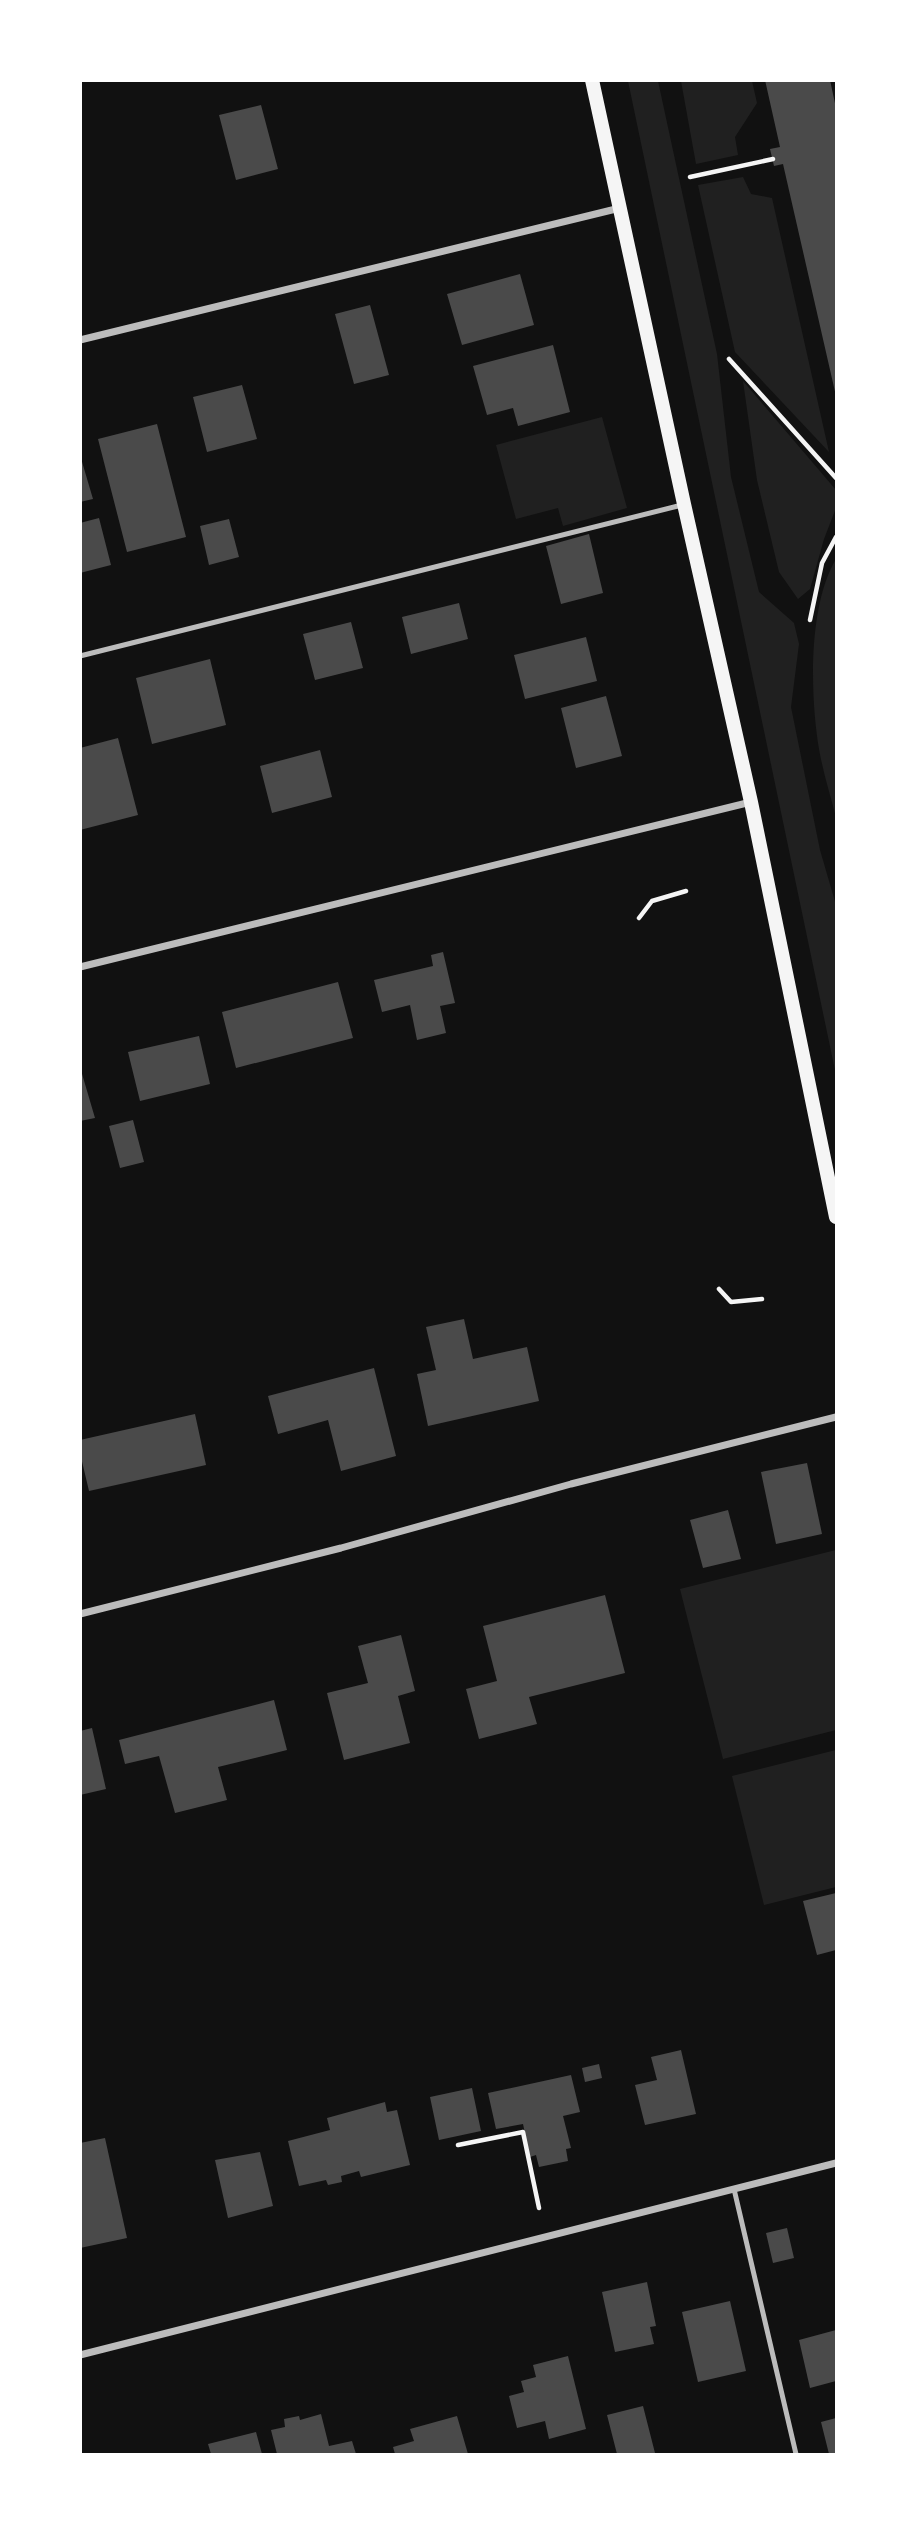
<svg xmlns="http://www.w3.org/2000/svg" width="917" height="2535" viewBox="0 0 917 2535" font-family="'Source Sans 3',sans-serif">
  <rect width="100%" height="100%" fill="#111"/>
  <!-- green -->
  <path fill="#202020" d="M628 81H658L717 354 731 477 759 592 794 623 799 644 791 707 820 850 836 905V1075Z
    M681 81H752L757 103 735 137 738 155 696 164Z
    M743 177 751 194 772 198 829 452 735 352 698 185Z
    M743 381 836 490V508L824 539 810 589 798 599 779 572 757 480Z
    M602 417 627 508 563 526 558 508 516 519 496 445Z
    M836 559V817C830 794 823 772 819 749 810 695 808 606 836 559Z
    M836 1550V1730L723 1759 680 1589Z
    M836 1750V1887L764 1905 732 1776Z"/>
  <!-- building -->
  <path fill="#4a4a4a" d="M765 80H830L836 108V396L783 164 774 166 770 149 780 147Z
    M261 105 278 169 236 180 219 115Z
    M520 274 534 325 462 345 447 294Z
    M370 305 389 375 354 384 335 314Z
    M553 345 570 412 518 426 513 408 487 415 473 366Z
    M242 385 257 439 207 452 193 397Z
    M157 424 186 537 127 552 98 439Z
    M80 455 93 499 80 502Z
    M99 518 111 565 80 573V523Z
    M229 519 239 557 209 565 200 526Z
    M589 534 603 593 561 604 546 546Z
    M459 603 468 639 411 654 402 617Z
    M351 622 363 668 315 680 303 634Z
    M586 637 597 681 525 699 514 655Z
    M210 659 226 725 152 744 136 678Z
    M606 696 622 756 576 768 561 708Z
    M118 738 138 815 80 830V748Z
    M320 750 332 797 272 813 260 766Z
    M443 952 455 1003 440 1006 446 1033 417 1040 410 1005 382 1012 374 980 433 966 431 955Z
    M338 982 353 1038 236 1068 222 1012Z
    M199 1036 210 1084 140 1101 128 1052Z
    M80 1067 95 1118 80 1121Z
    M133 1120 144 1162 120 1168 109 1126Z
    M464 1319 473 1359 527 1347 539 1401 428 1426 417 1374 436 1370 426 1327Z
    M374 1368 396 1456 341 1471 328 1420 278 1434 268 1396Z
    M195 1414 206 1465 89 1491 80 1453V1440Z
    M807 1463 822 1534 776 1544 761 1472Z
    M728 1510 741 1559 703 1568 690 1520Z
    M605 1595 625 1673 529 1697 537 1724 479 1739 466 1689 497 1681 483 1626Z
    M401 1635 415 1691 398 1696 410 1743 344 1760 327 1693 368 1683 358 1646Z
    M274 1700 287 1750 218 1767 227 1800 175 1813 159 1756 125 1764 119 1740Z
    M92 1728 106 1789 80 1795V1731Z
    M836 1893V1950L817 1955 803 1901Z
    M681 2050 696 2114 645 2125 635 2085 657 2080 651 2057Z
    M599 2064 602 2078 585 2082 582 2068Z
    M571 2075 580 2112 563 2116 571 2148 566 2149 568 2161 539 2167 536 2155 530 2157 523 2124 496 2129 488 2093Z
    M472 2088 481 2131 439 2140 430 2097Z
    M385 2102 387 2112 397 2110 410 2165 361 2177 359 2171 341 2176 342 2182 328 2185 326 2180 299 2186 288 2141 330 2130 327 2118Z
    M105 2138 127 2238 80 2248V2143Z
    M260 2152 273 2206 228 2218 215 2160Z
    M787 2228 794 2258 773 2263 766 2233Z
    M647 2282 656 2326 650 2327 654 2344 615 2352 602 2292Z
    M730 2301 746 2371 698 2382 682 2312Z
    M836 2330V2381L810 2388 799 2340Z
    M568 2356 586 2429 549 2439 545 2421 517 2428 509 2396 524 2392 521 2381 536 2377 533 2365Z
    M643 2406 655 2453 617 2454 607 2415Z
    M321 2414 329 2446 352 2441 356 2454H277L271 2430 285 2427 284 2419 299 2416 300 2420Z
    M457 2416 468 2454H395L393 2447 414 2441 410 2429Z
    M836 2418V2454H829L821 2422Z
    M256 2432 262 2454H211L208 2444Z"/>
  <g fill="none" stroke-linecap="round" stroke-linejoin="round">
    <!-- path -->
    <path stroke="#f5f5f5" stroke-width="4.5" d="M690 177 773 159
      M729 359 836 478
      M810 620 822 563 836 537
      M639 918 652 901 686 891
      M719 1289 731 1302 762 1299
      M458 2145 523 2132 539 2208"/>
    <!-- service -->
    <path stroke="#bcbcbc" stroke-width="5" d="M80 656 682 505
      M734 2189 796 2454"/>
    <!-- minor -->
    <path stroke="#bcbcbc" stroke-width="7" d="M80 340 620 208
      M80 967 751 802
      M80 1614 341 1548 571 1484 836 1417
      M80 2355 836 2163"/>
    <!-- secondary -->
    <path stroke="#f5f5f5" stroke-width="14" d="M592 80 684 504 751 802 836 1217"/>
  </g>
  <!-- border -->
  <rect width="917" height="2535" fill="none" stroke="#ffffff" stroke-width="164"/>
</svg>
